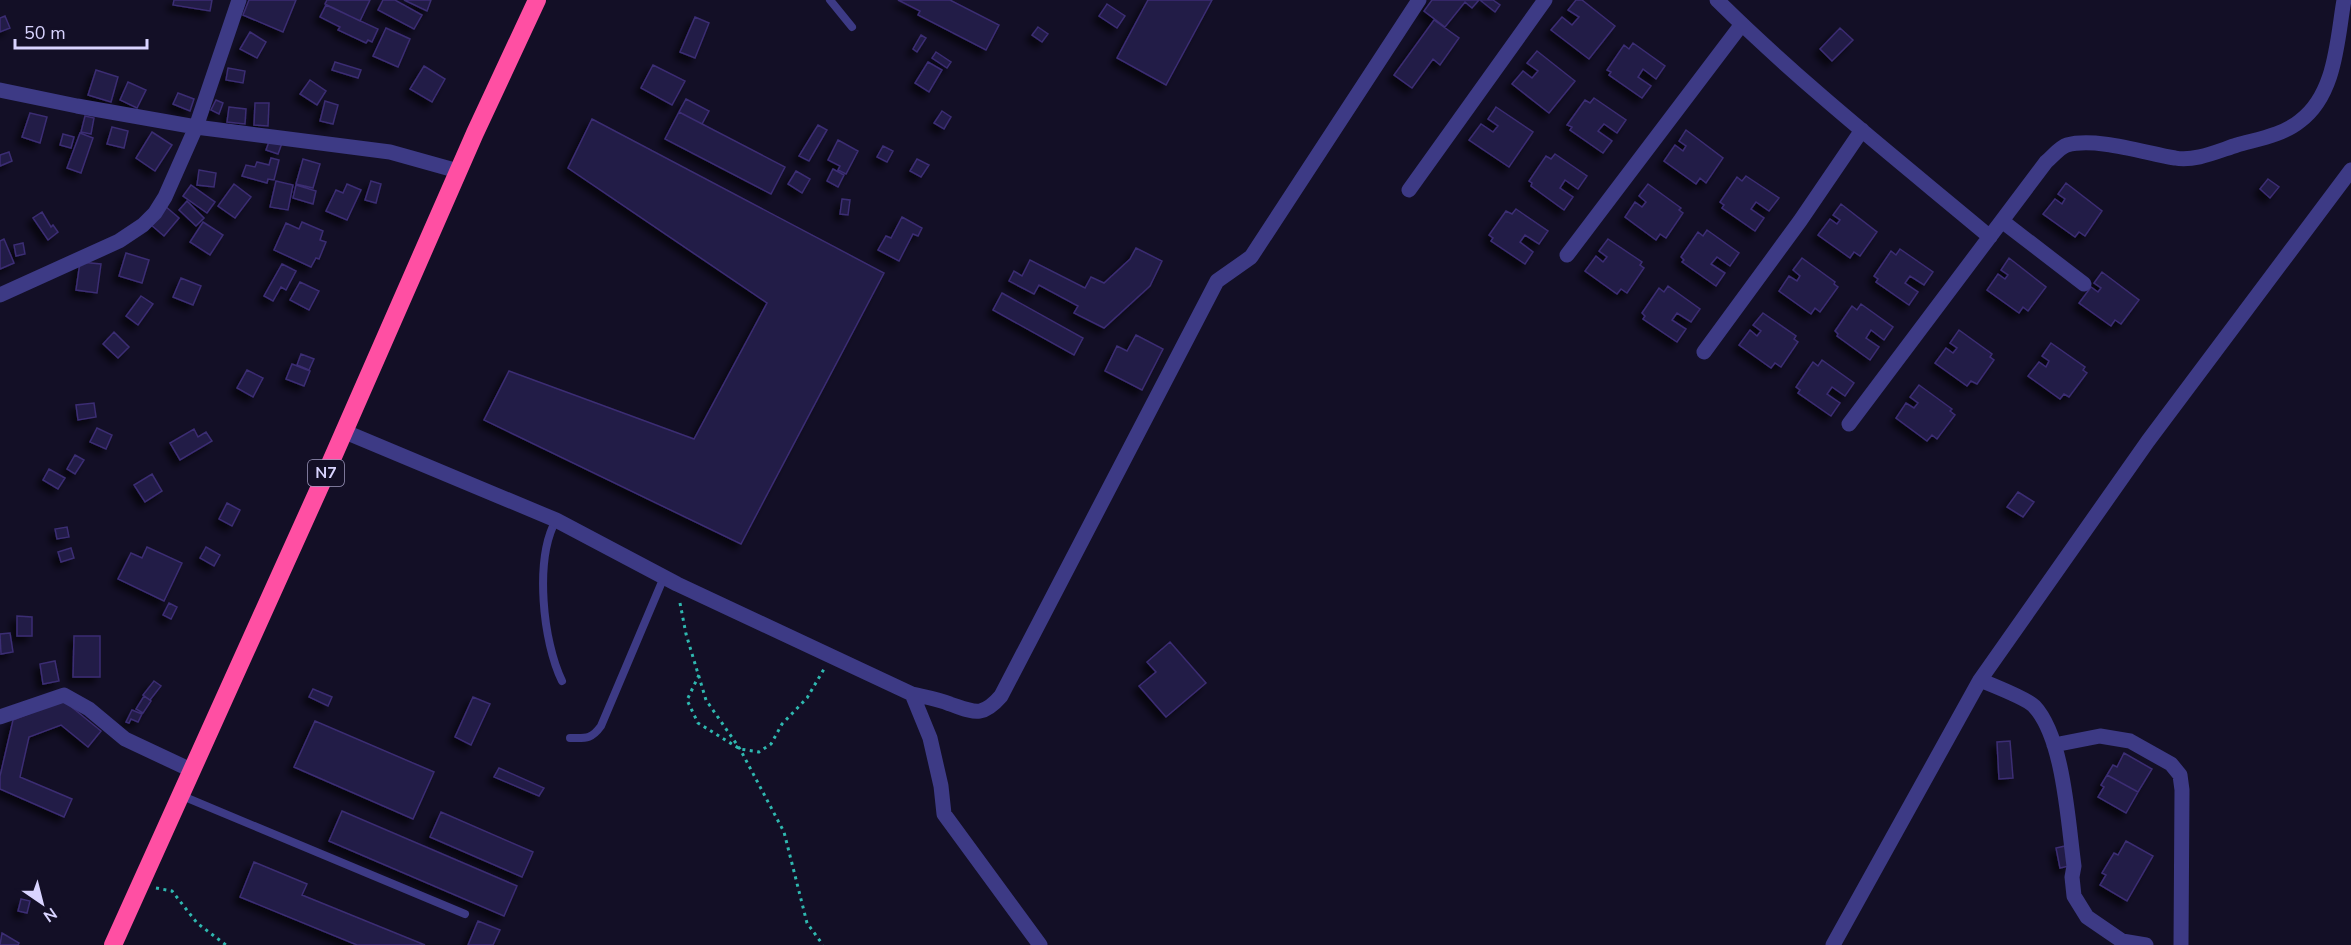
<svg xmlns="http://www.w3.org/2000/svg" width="2351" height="945" viewBox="0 0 2351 945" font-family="'Nunito Sans',sans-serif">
  <defs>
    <filter id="shadow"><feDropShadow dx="-5.5" dy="5.5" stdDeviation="3" flood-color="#0009"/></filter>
  </defs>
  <rect width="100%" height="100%" fill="#130f26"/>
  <!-- building -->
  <path fill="#241b47" stroke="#3b2d73" stroke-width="1.5" filter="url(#shadow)" d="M174 0H212L210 11 173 5Z
    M249 0H296L283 32 243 15Z
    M327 0H370L360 21 325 4Z
    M383 0H395L422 15 414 29 378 10Z
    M404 0H431L427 11Z
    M898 0H950L999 25 986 50 918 15 920 11Z
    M1148 0H1212L1166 85 1117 58Z
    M1432 0H1479L1472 8 1465 2 1445 27 1424 11Z
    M1480 0H1493L1500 5 1495 12Z
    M1576 0H1582L1615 26 1589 59 1551 30 1562 17 1572 25 1579 17 1568 10Z
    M1107 4 1125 16 1117 28 1099 16Z
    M326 5 378 29 372 42 368 40 366 43 338 30 340 27 320 17Z
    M5 16 10 28 0 32V18Z
    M695 17 709 23 695 58 680 52Z
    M1434 20 1459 38 1440 65 1433 59 1412 88 1394 75Z
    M1038 27 1048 34 1042 42 1032 35Z
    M386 28 410 39 398 67 373 56Z
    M1840 28 1853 40 1832 61 1820 49Z
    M250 32 266 42 257 58 240 49Z
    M921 35 926 38 917 52 913 49Z
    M1633 43 1665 66 1656 79 1643 69 1638 77 1651 86 1642 98 1609 75 1611 72 1607 70 1624 45 1629 49Z
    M1537 51 1575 81 1549 113 1512 84 1523 71 1532 78 1538 71 1527 63Z
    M936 52 951 62 947 68 932 58Z
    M335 62 361 70 358 78 332 70Z
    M928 62 942 70 929 92 915 83Z
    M653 65 685 81 672 105 641 88Z
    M424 66 445 79 432 102 410 89Z
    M228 68 245 71 243 83 226 80Z
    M96 70 118 77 111 102 88 95Z
    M310 80 326 91 317 105 300 94Z
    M128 82 146 90 137 108 120 100Z
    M178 93 194 99 190 111 173 104Z
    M1594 98 1626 120 1617 133 1604 124 1598 131 1612 141 1603 153 1570 130 1572 127 1567 125 1585 100 1590 103Z
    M686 99 709 111 702 124 679 112Z
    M216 100 223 103 219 114 211 110Z
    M325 101 338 105 333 124 320 121Z
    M255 103H269L268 126 254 125Z
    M229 107 246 109 245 124 227 122Z
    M1496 107 1533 132 1509 167 1469 140 1481 124 1493 132 1498 126 1488 119Z
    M942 111 951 117 944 129 934 123Z
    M679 112 785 167 771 194 665 139Z
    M30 113 47 117 40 143 22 137Z
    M85 116 94 118 91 134 81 132Z
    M592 119 884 273 741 544 484 420 509 371 694 439 767 303 568 168Z
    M818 125 827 130 809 161 799 156Z
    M112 127 128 131 124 148 107 144Z
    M1686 130 1723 158 1706 183 1700 178 1696 184 1664 161 1675 145 1683 151 1686 146 1679 141Z
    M152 132 172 145 155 171 136 158Z
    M80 133 93 138 81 173 67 168Z
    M63 134 74 137 71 148 60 145Z
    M270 139 282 143 278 154 266 150Z
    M838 140 858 151 846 174 838 170 840 166 828 160Z
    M883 146 893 151 887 162 877 157Z
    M9 152 12 161 0 166V155Z
    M1555 154 1587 176 1578 189 1565 180 1560 188 1573 197 1564 210 1531 186 1532 183 1529 181 1546 156 1551 159Z
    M271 158 279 160 274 180 268 179 267 183 242 176 246 165 255 167 257 162 269 165Z
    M303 159 320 164 313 188 296 184Z
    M917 159 929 165 921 177 910 171Z
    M833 169 844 175 838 187 827 181Z
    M199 170 216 173 214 187 197 185Z
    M796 171 810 179 802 193 788 184Z
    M1746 176 1779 198 1769 211 1756 202 1751 209 1764 218 1755 231 1722 208 1724 205 1720 202 1737 177 1742 181Z
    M2268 179 2279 187 2270 198 2260 189Z
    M276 181 293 185 288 210 270 207Z
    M371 181 381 184 376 203 365 200Z
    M2066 183 2102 211 2085 236 2079 232 2075 237 2043 214 2055 199 2062 204 2065 199 2058 194Z
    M234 184 251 197 235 218 218 206Z
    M347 184 361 190 347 220 326 211 336 190 343 193Z
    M1648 184 1681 208 1679 210 1683 213 1666 238 1660 234 1656 240 1625 217 1635 202 1642 207 1646 202 1639 196Z
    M191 185 215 202 207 213 183 196Z
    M296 185 316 191 313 204 293 198Z
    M842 199 850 200 848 215 840 214Z
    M187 201 204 218 196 226 179 210Z
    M1841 204 1877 232 1860 256 1854 252 1850 258 1818 235 1830 219 1837 224 1840 220 1833 215Z
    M165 206 179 218 164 236 150 224Z
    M1516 209 1548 231 1539 244 1525 235 1520 242 1533 252 1525 264 1491 241 1493 238 1489 235 1506 211 1512 214Z
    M42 212 51 227 53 225 58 232 48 240 33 218Z
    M902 217 922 228 918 236 913 234 899 261 878 250 886 236 891 238Z
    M203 222 223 235 210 255 190 242Z
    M302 222 323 231 320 240 326 242 319 259 316 258 311 267 274 250 286 223 299 229Z
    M1707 230 1739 253 1730 266 1717 257 1711 264 1725 273 1716 286 1682 262 1684 260 1681 257 1698 232 1703 236Z
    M4 239 14 263 0 269V241Z
    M1608 239 1642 262 1640 265 1644 268 1627 293 1621 289 1617 294 1585 271 1596 256 1603 262 1607 257 1599 251Z
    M23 243 25 254 16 256 14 245Z
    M1136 248 1162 261 1150 286 1104 328 1074 313 1078 306 1039 285 1034 294 1009 281 1014 271 1022 276 1030 260 1085 288 1091 277 1104 283 1130 259Z
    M1900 249 1933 272 1924 285 1910 276 1905 283 1918 292 1909 305 1876 282 1878 279 1874 276 1891 251 1896 255Z
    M126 253 149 260 142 283 119 276Z
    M1802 258 1835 282 1834 284 1838 287 1820 312 1815 308 1811 314 1779 291 1789 276 1797 281 1800 276 1793 270Z
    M2009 258 2046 287 2028 311 2023 307 2019 313 1987 290 1998 274 2005 279 2008 275 2001 270Z
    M80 262 101 264 97 293 76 290Z
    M282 264 296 271 286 290 281 287 273 301 264 296Z
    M2102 272 2139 300 2121 324 2115 320 2111 326 2079 303 2091 287 2098 292 2101 288 2094 283Z
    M181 278 201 286 193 305 173 297Z
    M300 282 319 291 309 310 290 300Z
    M1668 286 1700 309 1691 322 1677 313 1672 320 1686 329 1677 342 1643 319 1645 316 1642 313 1659 288 1664 292Z
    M1002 293 1083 338 1074 355 993 310Z
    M141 296 153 304 138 325 126 316Z
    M1861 304 1893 327 1884 340 1871 330 1866 338 1879 347 1870 360 1837 336 1838 334 1835 331 1852 306 1857 310Z
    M1763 313 1796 336 1794 339 1798 342 1781 367 1775 363 1771 368 1739 345 1750 330 1757 336 1761 331 1753 325Z
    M1959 330 1992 354 1990 357 1994 360 1977 384 1971 381 1967 386 1935 363 1946 348 1953 353 1957 348 1950 343Z
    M114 332 129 347 118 358 103 344Z
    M1136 335 1163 349 1142 390 1105 371 1117 346 1127 351Z
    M2051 343 2085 367 2083 370 2087 373 2069 397 2064 394 2060 399 2028 376 2039 362 2046 367 2049 361 2042 356Z
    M301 354 314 359 309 370 297 365Z
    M1822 360 1854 383 1845 396 1832 387 1827 394 1840 403 1831 416 1798 393 1800 390 1796 387 1813 362 1818 366Z
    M292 364 310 371 304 386 286 379Z
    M247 370 263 378 253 397 237 388Z
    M1919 385 1952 409 1950 411 1955 415 1937 439 1932 435 1927 441 1896 418 1906 403 1914 408 1918 403 1910 397Z
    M94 403 96 417 78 420 76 405Z
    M97 428 112 435 106 449 90 442Z
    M194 429 198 437 206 432 212 441 180 460 170 443Z
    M75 455 84 460 75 474 67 469Z
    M49 469 65 478 58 489 43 480Z
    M152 474 162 491 145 502 134 485Z
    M2018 492 2034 502 2023 517 2007 507Z
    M227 503 240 510 232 526 219 519Z
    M67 527 69 537 57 539 55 529Z
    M147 547 182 563 164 601 118 579 131 553 142 558Z
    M206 547 220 555 214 566 200 558Z
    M71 548 74 558 61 562 58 552Z
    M169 603 177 607 171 619 163 615Z
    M17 616 32 617V636H17Z
    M10 633 13 652 1 654 0 634Z
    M74 636H100V677H73Z
    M1170 642 1206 683 1166 717 1139 686 1156 672 1147 662Z
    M55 661 59 681 43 684 40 664Z
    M154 681 161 686 150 700 143 695Z
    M313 689 332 697 328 706 309 697Z
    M144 696 151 701 143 713 136 709Z
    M473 697 490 704 471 745 455 737Z
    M63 700 101 731 88 747 61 725 29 737 20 777 72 799 64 817 0 789V776L13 720Z
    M132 710 142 714 138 722 131 719 129 723 126 722Z
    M315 721 434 772 413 819 294 767Z
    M2010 741 2013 778 1999 779 1997 742Z
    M2124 753 2152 769 2138 792 2107 775 2113 765 2117 767Z
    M499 768 544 788 539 796 494 777Z
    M2107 775 2138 792 2126 813 2098 797 2104 787 2101 785Z
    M342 811 517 886 504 916 329 841Z
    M441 812 533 852 522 877 430 837Z
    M2126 841 2153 856 2127 901 2100 885 2106 875 2102 873 2114 853 2118 855Z
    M2065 846 2069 866 2060 868 2056 848Z
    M254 862 307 884 302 895 425 945H357L240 897Z
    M21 899 30 901 27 913 18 911Z
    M478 921 500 930 493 945H468Z
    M2 933 19 943 18 945H0Z"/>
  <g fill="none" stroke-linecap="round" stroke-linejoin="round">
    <!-- path -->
    <path stroke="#2fb8b0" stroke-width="3" stroke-dasharray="3 4.5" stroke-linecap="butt" d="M680 603 686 634 706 700 740 749 784 832 807 923 823 945
      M699 675 687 700 698 723 740 749 759 752 771 744 782 724 807 698 824 669
      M156 888 172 891 197 923 226 945"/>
    <!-- lane -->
    <path stroke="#3d3a85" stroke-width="8" d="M830 0 852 27
      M556 520C534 560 543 642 562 681
      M570 738C585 738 591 740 601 726L664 577
      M180 795 465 914"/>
    <!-- street -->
    <path stroke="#3d3a85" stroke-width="15" d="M1717 0C1803 85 1898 160 1990 237
      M0 90 77 106 196 127 390 152 458 171
      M1409 190 1545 0
      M2002 221 2084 284
      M1567 255 1742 24
      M0 295 119 241 143 225 155 213 165 197 196 127 239 0
      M1704 352 1800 221 1862 130
      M1849 424 2046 162C2052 157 2060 147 2067 145 2096 137 2145 153 2175 158 2194 162 2218 151 2237 145 2258 139 2283 135 2300 121 2336 94 2337 40 2344 0
      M343 431 556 520 677 584 912 694C925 697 938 699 950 704 974 712 982 718 1001 696L1217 281 1251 257 1419 0
      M1980 680C1992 685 2026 698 2034 706 2064 738 2068 823 2074 866L2072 877 2074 896 2087 917 2122 941 2146 945
      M912 694 930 738 941 786 944 814 1040 945
      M0 717 64 695 89 709 125 739 191 770
      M2054 745 2100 736 2130 741 2171 764 2180 775 2182 790 2181 945
      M1833 945 1980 680 2148 441 2351 170"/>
    <!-- highway -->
    <path stroke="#ff4fa3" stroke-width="18" d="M113 945 322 482 475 133 537 0"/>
  </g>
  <g text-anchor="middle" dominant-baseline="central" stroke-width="4.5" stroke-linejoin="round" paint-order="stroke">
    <!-- shield labels -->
    <rect fill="#130f26" stroke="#9e99be" stroke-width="1.5" x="308" y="460" width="36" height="26" rx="4.5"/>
    <g font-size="16" font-weight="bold" fill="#d9d4ff">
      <text x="326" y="473">N7</text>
    </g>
  </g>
  <!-- north arrow -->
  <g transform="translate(42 903) rotate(145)" stroke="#130f26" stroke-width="4.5" paint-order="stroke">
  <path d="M0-4.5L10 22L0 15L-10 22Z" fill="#d9d4ff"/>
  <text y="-9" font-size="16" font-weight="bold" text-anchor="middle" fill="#d9d4ff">N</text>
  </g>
  <!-- scale -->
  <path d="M15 39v9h132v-9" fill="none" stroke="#d9d4ff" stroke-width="3"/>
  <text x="24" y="39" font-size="18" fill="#d9d4ff" stroke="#130f26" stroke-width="4.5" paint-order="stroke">50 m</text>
</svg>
